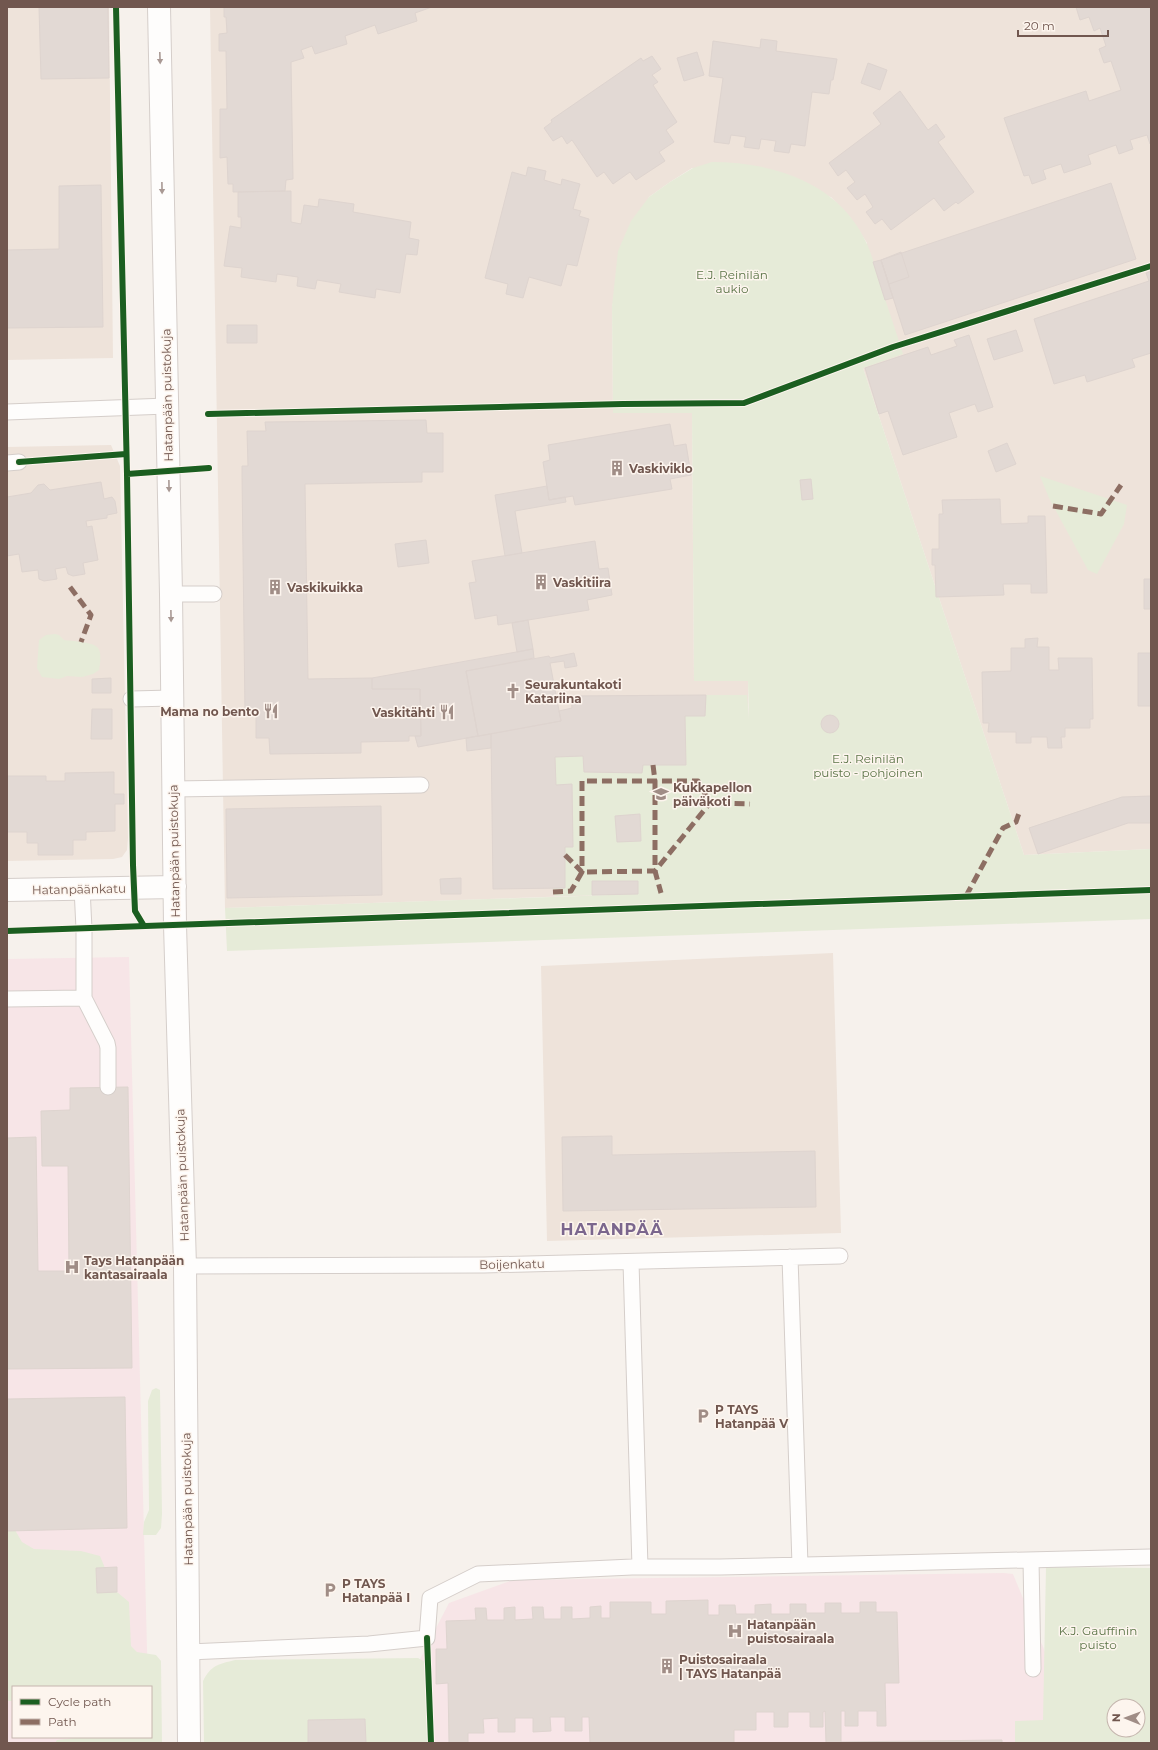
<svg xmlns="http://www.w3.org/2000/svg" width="1158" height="1750" viewBox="0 0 1158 1750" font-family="Montserrat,sans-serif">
  <rect width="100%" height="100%" fill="#f6f1ec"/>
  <!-- residential -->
  <path fill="#eee3da" d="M7 7H109L113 358 7 360Z
    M210 7H1151V849L1024 855 863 368 867 243 850 217 831 197 692 168 670 182 649 197 612 306 613 412H692L694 681H748L750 890 225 908Z
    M111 445 120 466 128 838 127 850 122 857 113 859 7 861V447Z
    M833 953 841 1233 547 1241 541 966Z"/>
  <!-- medical -->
  <path fill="#f7e5e7" d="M129 957 148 1687H13V1737H149V1743H7V959Z
    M1004 1573 1013 1574 1048 1659 1049 1743H420L418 1663 449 1603 513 1580Z"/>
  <!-- green -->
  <path fill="#e6ebd8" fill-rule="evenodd" d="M712 162C774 162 840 183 867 244 872 255 875 267 878 279 887 304 895 329 903 354L863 368 1024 855 1151 849V919L227 951 225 908 609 895 554 896 553 888H565V847H573L572 785H556L555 757 583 756 584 772 642 773 643 765H686L685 716H705L706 695H747L749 719 748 681H694L692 413H613L612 306 618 251 631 221 649 197 670 182 693 168Z
    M1040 476 1127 505 1124 524 1097 574 1088 570 1049 498Z
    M55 634 59 635 64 640C71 641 94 642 98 648 102 653 100 664 99 670L93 674 82 677 67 676 59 679 42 677 37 668 39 640 46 635Z
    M156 1388 160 1390 162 1514 161 1528 156 1535H143L144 1522 149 1510 148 1401 152 1390Z
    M15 1530 22 1542 34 1549 81 1551 100 1556 105 1568H96L97 1592H117L129 1602 131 1646 137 1652 156 1655 161 1661 162 1743H55L57 1740 84 1737H151V1687H13V1701H7V1531Z
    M1046 1567 1151 1568V1743H1015V1721L1043 1720ZM1114 1706H1138V1730H1114Z
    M418 1658 427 1663 429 1743H366L365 1719 308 1720V1743H204L203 1681C211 1665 219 1664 235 1660Z"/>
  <!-- building -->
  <path fill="#e2d9d4" stroke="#ded4cf" d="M39 7H108L109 78 41 79Z
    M224 7H432L415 13 417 21 378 34 375 25 345 36 347 44 315 54 312 46 301 50 304 58 291 62 293 179 286 180 285 191 233 192V184H228L227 157 220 158V109H227L226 51H219V34L227 33 226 17H224Z
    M1076 7H1151V143L1150 144 1147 135 1130 140 1133 149 1119 154 1116 145 1088 155 1091 164 1064 173 1061 164 1043 170 1046 179 1032 184 1029 175 1024 176 1004 118 1086 91 1089 101 1121 90 1111 61 1104 63 1099 49 1106 46 1100 28 1094 31 1089 17 1080 20Z
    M761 39 777 41 776 51 837 59 833 80H831L829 94 812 92 805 146 791 144 789 153 774 151 776 141 761 139 759 149 744 147 746 137 731 135 729 144 714 142 723 78 709 76 713 41 760 48Z
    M697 52 704 75 684 81 677 58Z
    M652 56 661 69 652 75 658 82 653 85 677 122 666 130 674 142 659 152 665 161 636 180 630 172 613 184 604 172 597 177 572 140 567 144 562 136 553 141 544 128 552 122 551 120 641 58 643 61Z
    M868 63 887 70 880 90 861 83Z
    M900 91 928 130 936 124 945 137 938 142 974 192 958 204 956 202 944 211 934 198 891 230 882 219 875 224 866 212 873 207 865 194 857 200 847 188 855 182 846 170 838 176 829 163 881 124 873 113Z
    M528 167 546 171 544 180 561 185 562 179 580 184 573 209 581 211 579 216 589 219 577 266 567 264 561 286 529 277 523 298 506 294 508 284 485 278 512 172 526 176Z
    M1111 183 1136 259 905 335 881 260Z
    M101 185 103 327 7 328V250L59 249V186Z
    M291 191V222L301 224 304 205 318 207 319 199 354 204 353 212 411 222 409 238 419 240 417 255 406 254 400 293 376 289 375 298 339 292 341 284 317 280 315 289 297 286 298 277 277 274 276 282 241 277 242 268 224 266 230 226 241 228V217H238V192Z
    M901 252 909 277 889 284 881 260Z
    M881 260 893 298 885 300 873 262Z
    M1151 271V353L1132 359 1135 367 1087 382 1085 375 1054 384 1034 319 1149 281 1146 273Z
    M227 325H257V343H227Z
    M1016 330 1023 351 994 360 987 339Z
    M969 335 993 407 978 412 975 404 949 413 957 437 903 455 888 411 879 414 865 368 928 347 931 355 957 346 954 340Z
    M426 420 427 433H443V472H422V482L305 484 308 679 372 678V689H420L421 736H409V741L361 742V753L270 754 269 738H256V713H245L242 474V466H248L247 431H266L265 422Z
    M670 424 674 446 686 444 691 475 670 479 672 489 575 505 573 496 549 500 543 462 550 460 548 445Z
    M1007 443 1016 464 996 472 988 451Z
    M811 479 813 499 802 500 800 480Z
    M101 482 104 499 112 497 115 501 117 513 107 515V518L86 521 87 527 92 526 98 560 83 563 85 574 73 576 68 574 66 567 55 569 57 579 44 581 39 579 38 570 22 572 19 554 7 556V497L31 493 38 485 44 484 50 490Z
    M547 486 549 500 565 497 566 502 515 511 522 553 505 556 495 495Z
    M1000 499 1001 524 1028 523V516H1045L1047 593H1031V584H1003L1004 595 936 597 935 565H932V549H939V514H943L942 500Z
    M426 540 429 563 398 567 395 544Z
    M595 541 599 569 608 568 612 595 587 600 589 610 498 625 497 615 475 619 469 583 476 582 472 561Z
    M1144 579H1151V609H1144Z
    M528 620 533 649 517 652 512 623Z
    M1038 638 1037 647H1049V670H1059L1058 658H1092L1093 719H1090V728H1065V737H1061L1062 748H1048L1047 737H1031V743H1016V732H988L989 723H983L982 672 1011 671V648H1025V639Z
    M533 649 534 658 466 671 478 736 418 747 415 736H421L420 689H372V678Z
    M574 653 577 666 565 668 564 661 550 663 561 721 478 736 466 671 549 656 550 658Z
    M1138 653H1151V706H1138Z
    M111 678V693H92V679Z
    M706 695 705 716H685L686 765H643L642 773 584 772 583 756 555 757 556 785 572 784 573 847H565V888L493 889 491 734 561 721 559 711 572 708 571 696Z
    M92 709H112V739H91Z
    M821 724a9 9 0 1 1 18 0a9 9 0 1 1-18 0Z
    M491 734V748L467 751 466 738Z
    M114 772V794H124V804H115V831L86 832V840H73V855H38V843H27V832H7V776H46V781H65V773Z
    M1151 796V823H1128L1038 854 1029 828 1122 797Z
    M381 806 382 895 227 898 226 809Z
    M640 814 641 841 617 842 615 816Z
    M461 878V894H441L440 879Z
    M592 881H638V894L592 895Z
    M128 1087 132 1368 7 1369V1138L36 1137 38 1271H69L68 1166H42L41 1111 70 1110V1088Z
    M612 1136V1155L815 1151 816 1207 563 1211 562 1137Z
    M125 1397 127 1528 7 1531V1399Z
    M117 1567V1592L97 1593 96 1568Z
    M708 1600V1615H719V1605H735L736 1614H755V1605L771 1604V1614H790V1604H806V1613H825V1603H841V1613H860V1602H876V1612H897L899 1683H885L886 1726H877V1711H858V1726H845V1711H841V1742L1002 1740V1743H826L825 1711 823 1712V1727H810V1712H788V1727H774V1712H756V1730H734V1743H590L589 1717H582V1731H565V1717H550L551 1731 533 1732V1718H515V1732H498V1718L483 1719 484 1733H468V1743H449L448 1683 436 1684V1649H447L446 1621 476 1620 475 1608H486L487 1620H504V1608L515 1607V1620L533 1619 532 1607H543L544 1619H561V1607H572V1619L590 1618V1607L601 1606V1618H610V1602H651V1614H666V1601Z
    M365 1719 366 1743H308V1720Z"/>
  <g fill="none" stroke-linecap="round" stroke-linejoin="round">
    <!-- service casing -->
    <g stroke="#d5ceca" stroke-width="17">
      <path id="service" d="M7 412 167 406
        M7 463 19 462
        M171 594H214
        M131 699 172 698
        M173 789 421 785
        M84 998 107 1043 108 1048V1087
        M7 999 84 998V929L82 888
        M790 1257 800 1565
        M631 1262 640 1567
        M185 1266 484 1265 840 1256
        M1031 1560 1033 1669
        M189 1652 369 1644 427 1638 430 1598 478 1574 632 1567H720L1151 1557"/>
    </g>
    <!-- minor casing -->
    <g stroke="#d5ceca" stroke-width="24">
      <path id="minor" d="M159 7 171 594 175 925 185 1266 189 1743
        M7 890 175 887"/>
    </g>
    <!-- service -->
    <use href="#service" stroke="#fefdfc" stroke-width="15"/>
    <!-- minor -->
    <use href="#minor" stroke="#fefdfc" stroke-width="22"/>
    <!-- quiet -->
    <path stroke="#8d6e63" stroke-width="5" stroke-dasharray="10 5" stroke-linecap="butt" d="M1053 506 1101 514 1121 485
      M70 587 91 615 81 642
      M653 765 655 781V871L661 893
      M565 855 582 872V781H698L710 803
      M553 892 571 891 582 872 655 871 710 803 750 804
      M966 896 1003 828 1016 822 1019 813"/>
    <!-- cycleway casing -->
    <g stroke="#fdf5ee" stroke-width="8">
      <path id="cycleway" d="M116 7 127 474 133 865 135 911 144 926
        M208 414 623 404 744 403 893 347 1151 266
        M19 462 126 454
        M127 474 209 468
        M7 931 1151 890
        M427 1638 431 1743"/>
    </g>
    <!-- cycleway -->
    <use href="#cycleway" stroke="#1b5e20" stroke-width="6"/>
  </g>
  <!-- one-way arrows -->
  <defs><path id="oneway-solid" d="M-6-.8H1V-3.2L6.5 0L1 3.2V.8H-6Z"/></defs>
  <g fill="#a99994">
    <use href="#oneway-solid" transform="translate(160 58) rotate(88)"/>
    <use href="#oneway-solid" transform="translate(162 188) rotate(89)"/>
    <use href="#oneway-solid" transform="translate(169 486) rotate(89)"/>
    <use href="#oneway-solid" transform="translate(171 616) rotate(89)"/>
  </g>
  <!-- icons -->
  <defs>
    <g id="building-bare" transform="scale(1.2)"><path d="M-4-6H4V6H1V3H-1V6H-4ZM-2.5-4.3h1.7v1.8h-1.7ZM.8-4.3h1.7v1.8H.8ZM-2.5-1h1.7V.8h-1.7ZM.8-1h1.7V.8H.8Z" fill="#a08d86" stroke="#fdf5ee" stroke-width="2.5" paint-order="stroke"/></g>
    <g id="church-bare" transform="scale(1.2)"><path d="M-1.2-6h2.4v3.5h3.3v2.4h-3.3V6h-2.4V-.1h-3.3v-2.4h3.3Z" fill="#a08d86" stroke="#fdf5ee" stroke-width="2.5" paint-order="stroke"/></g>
    <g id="restaurant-bare" transform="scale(1.2)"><path d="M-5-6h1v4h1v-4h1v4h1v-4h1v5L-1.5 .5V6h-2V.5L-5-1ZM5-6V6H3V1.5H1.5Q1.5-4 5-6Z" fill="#a08d86" stroke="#fdf5ee" stroke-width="2.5" paint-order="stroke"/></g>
    <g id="school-bare" transform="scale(1.2)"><path d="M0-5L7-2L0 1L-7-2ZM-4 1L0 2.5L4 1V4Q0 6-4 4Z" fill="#a08d86" stroke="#fdf5ee" stroke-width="2.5" paint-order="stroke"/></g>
    <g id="hospital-bare" transform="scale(1.2)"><path d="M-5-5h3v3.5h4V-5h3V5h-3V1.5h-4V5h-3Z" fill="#a08d86" stroke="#fdf5ee" stroke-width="2.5" paint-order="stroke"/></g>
    <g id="parking-bare" transform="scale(1.2)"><path d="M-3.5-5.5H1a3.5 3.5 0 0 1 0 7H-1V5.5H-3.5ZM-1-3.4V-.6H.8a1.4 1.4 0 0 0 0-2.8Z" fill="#a08d86" stroke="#fdf5ee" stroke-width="2.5" paint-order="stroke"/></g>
  </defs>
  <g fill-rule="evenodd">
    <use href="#building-bare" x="617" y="468"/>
    <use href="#building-bare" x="541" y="582"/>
    <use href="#building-bare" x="275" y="587"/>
    <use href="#church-bare" x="513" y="691"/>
    <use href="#restaurant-bare" x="271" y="711"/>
    <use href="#restaurant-bare" x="447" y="712"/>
    <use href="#school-bare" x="661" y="794"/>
    <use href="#hospital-bare" x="72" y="1267"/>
    <use href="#parking-bare" x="703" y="1416"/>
    <use href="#parking-bare" x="330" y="1590"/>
    <use href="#hospital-bare" x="735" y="1631"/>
    <use href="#building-bare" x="667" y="1666"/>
  </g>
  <g text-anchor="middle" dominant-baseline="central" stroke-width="3" stroke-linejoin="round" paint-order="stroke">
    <!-- park labels -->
    <g font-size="12" fill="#5c7548" stroke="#fdf5ee">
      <text x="732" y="274">E.J. Reinilän<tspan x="732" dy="14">aukio</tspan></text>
      <text x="868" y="758">E.J. Reinilän<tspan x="868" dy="14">puisto - pohjoinen</tspan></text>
      <text x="1098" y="1630">K.J. Gauffinin<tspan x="1098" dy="14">puisto</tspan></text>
    </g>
    <!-- street labels -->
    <g font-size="12" fill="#71574f" stroke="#fdf5ee">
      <text transform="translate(167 395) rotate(-91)">Hatanpään puistokuja</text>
      <text transform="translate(174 851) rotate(-91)">Hatanpään puistokuja</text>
      <text transform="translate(79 889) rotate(-1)">Hatanpäänkatu</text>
      <text transform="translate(182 1175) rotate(-92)">Hatanpään puistokuja</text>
      <text transform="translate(512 1264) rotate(-1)">Boijenkatu</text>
      <text transform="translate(187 1499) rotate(-91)">Hatanpään puistokuja</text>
    </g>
    <!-- poi labels -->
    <g font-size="12" font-weight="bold" fill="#71574f" stroke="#fdf5ee" text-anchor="start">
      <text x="629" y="468">Vaskiviklo</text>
      <text x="553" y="582">Vaskitiira</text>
      <text x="287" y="587">Vaskikuikka</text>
      <text x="525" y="684">Seurakuntakoti<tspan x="525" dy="14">Katariina</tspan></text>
      <text x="259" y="711" text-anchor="end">Mama no bento</text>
      <text x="435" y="712" text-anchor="end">Vaskitähti</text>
      <text x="673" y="787">Kukkapellon<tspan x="673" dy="14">päiväkoti</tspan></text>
      <text x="84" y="1260">Tays Hatanpään<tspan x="84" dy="14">kantasairaala</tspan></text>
      <text x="715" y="1409">P TAYS<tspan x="715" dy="14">Hatanpää V</tspan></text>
      <text x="342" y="1583">P TAYS<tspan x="342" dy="14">Hatanpää I</tspan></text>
      <text x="747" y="1624">Hatanpään<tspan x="747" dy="14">puistosairaala</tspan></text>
      <text x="679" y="1659">Puistosairaala<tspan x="679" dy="14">| TAYS Hatanpää</tspan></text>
    </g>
    <!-- district labels -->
    <g font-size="16" font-weight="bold" letter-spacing="1" fill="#7b668d" stroke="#fdf5ee">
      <text x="612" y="1229">HATANPÄÄ</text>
    </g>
  </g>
  <!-- border -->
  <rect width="1158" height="1750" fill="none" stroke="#71574f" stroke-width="16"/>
  <!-- legend -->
  <rect x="12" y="1686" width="140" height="52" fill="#fdf5ee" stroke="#c5b6ae"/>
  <rect x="20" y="1699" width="20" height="6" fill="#1b5e20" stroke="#c5b6ae"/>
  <text x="48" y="1706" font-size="12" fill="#71574f">Cycle path</text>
  <rect x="20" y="1719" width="20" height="6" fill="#8d6e63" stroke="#c5b6ae"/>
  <text x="48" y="1726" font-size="12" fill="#71574f">Path</text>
  <!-- north arrow -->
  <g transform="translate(1126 1718) rotate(271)"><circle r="19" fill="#fdf5ee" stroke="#c5b6ae"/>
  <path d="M0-3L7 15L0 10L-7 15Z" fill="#a08d86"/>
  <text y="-6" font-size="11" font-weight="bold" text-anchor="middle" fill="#71574f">N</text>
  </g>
  <!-- scale -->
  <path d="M1018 30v6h90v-6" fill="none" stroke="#71574f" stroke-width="2"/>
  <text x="1024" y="30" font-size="12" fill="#71574f" stroke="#fdf5ee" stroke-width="3" paint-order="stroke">20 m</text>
</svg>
